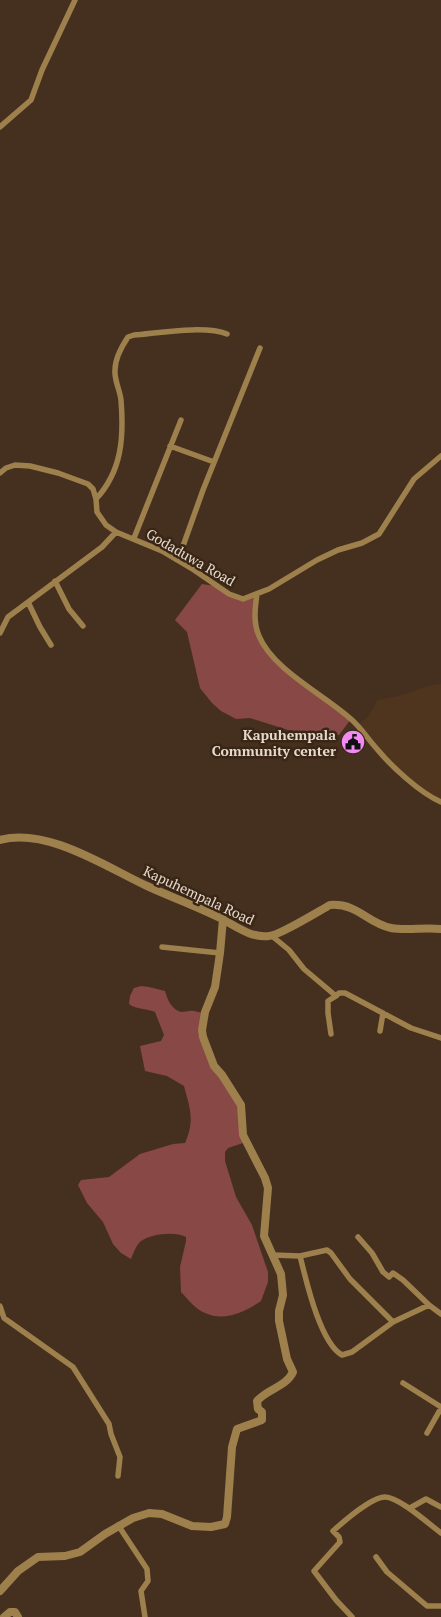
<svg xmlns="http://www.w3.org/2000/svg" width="441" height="1617" viewBox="0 0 441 1617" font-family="'PT Serif',serif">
  <rect width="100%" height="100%" fill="#45301f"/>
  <!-- built -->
  <path fill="#4f351e" d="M441 684V802L403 775 357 725 368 717 378 700 399 696 428 686Z"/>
  <!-- green -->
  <path fill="#884845" d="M202 584 215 586 243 599 257 594C255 607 253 624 259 636 273 665 325 699 351 719L339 735 288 730 250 718 236 719 221 711 212 703 200 688 187 632 175 620Z
    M141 986 149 987 165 991C167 999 172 1010 181 1012 185 1012 190 1010 194 1011 199 1012 200 1013 205 1012L203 1022 214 1066 241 1105 246 1142 228 1148 225 1152V1161L236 1197 252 1225 268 1272V1282L261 1301C245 1312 225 1322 205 1313 195 1309 188 1299 181 1292L180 1267 186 1241V1237C175 1231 151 1234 141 1241 136 1245 133 1254 131 1259L121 1253 113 1244 103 1222 87 1203 78 1185 81 1180 109 1177 140 1154 173 1144 185 1143C195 1121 190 1108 184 1086L167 1076 145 1071 140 1046 161 1041 164 1035 155 1012C146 1008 137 1010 129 1004L130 996 134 988Z"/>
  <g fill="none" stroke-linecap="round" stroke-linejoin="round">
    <!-- minor -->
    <path stroke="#9e804c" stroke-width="5.5" d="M0 127 31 100 42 70 75 0
      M170 446 214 462
      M0 473 6 468 15 465 30 466 58 473 88 484 93 489 96 499 97 512 106 525 116 532 162 551 194 570 229 594 243 599 269 589 317 560 338 550 362 543 379 534 414 479 441 456
      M96 499C122 471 124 437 121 400 120 390 114 380 115 370 115 359 122 346 128 337L134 335C159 333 205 325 227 334
      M134 538 181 420
      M178 560 203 490 260 348
      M55 581 69 609 83 626
      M257 594C255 608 253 622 259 636 273 670 325 695 352 720 361 728 368 739 377 749 391 766 420 793 441 802
      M28 602 40 627 51 645
      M0 633 8 617 102 547 116 532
      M272 936 289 950 304 969 336 996 328 1001V1013L331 1034
      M162 947 220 953
      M336 996 339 993H345L411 1028 441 1038
      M380 1031 383 1013
      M358 1237 372 1253 383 1272 389 1277 393 1273 403 1280 429 1305
      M273 1255 300 1256 327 1250 331 1253 350 1279 393 1322
      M300 1256C306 1280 320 1343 342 1355L352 1352 393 1322 429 1305 441 1314
      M0 1306 4 1318 73 1367 109 1424 111 1434 120 1457 118 1476
      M403 1383 441 1407
      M427 1433 441 1408
      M410 1508 426 1499 441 1507
      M118 1525 147 1569 148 1581 141 1591 145 1617
      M376 1557 387 1572 427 1606H441
      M352 1617 336 1600 314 1571 340 1542 339 1537 333 1531C343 1522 372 1497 385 1497 399 1497 429 1524 441 1533"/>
    <!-- tertiary -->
    <path stroke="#9e804c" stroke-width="8" d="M0 840C47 827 106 867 147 886 171 897 196 906 220 918 236 926 250 938 269 936 279 936 319 911 330 905 358 903 367 923 391 928 407 931 424 927 441 929
      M0 1591 18 1571 38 1557 65 1556 80 1552 105 1534 133 1518 149 1513 162 1514 192 1526 211 1527 225 1524 227 1517 232 1447 237 1429 262 1420V1412L258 1409 257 1401C267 1389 286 1387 293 1372L287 1359 279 1321V1311L283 1295 281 1274 264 1236 268 1188 265 1178 243 1135 241 1105 222 1075 214 1066 203 1037 202 1030 205 1012 215 987 220 953 223 919
      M4 1617 10 1612H15L18 1617"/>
  </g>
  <!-- icons -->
  <defs>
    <g id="civic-disc" transform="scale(1.25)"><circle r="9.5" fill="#f38af1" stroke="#3a2615"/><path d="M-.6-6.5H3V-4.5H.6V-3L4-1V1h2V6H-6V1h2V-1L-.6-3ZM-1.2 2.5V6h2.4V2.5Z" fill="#111"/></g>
  </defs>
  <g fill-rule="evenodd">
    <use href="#civic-disc" x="353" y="742"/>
  </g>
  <g text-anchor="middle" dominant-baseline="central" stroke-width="5" stroke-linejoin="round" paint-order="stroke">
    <!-- street labels -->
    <g font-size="14" fill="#e6d9ce" stroke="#3a2615">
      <text transform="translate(191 557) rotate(30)">Godaduwa Road</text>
      <text transform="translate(199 895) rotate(25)">Kapuhempala Road</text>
    </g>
    <!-- poi labels -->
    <g font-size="14" font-weight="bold" fill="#e6d9ce" stroke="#3a2615" text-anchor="end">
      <text x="336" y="734">Kapuhempala<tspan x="336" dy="16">Community center</tspan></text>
    </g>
  </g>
</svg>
